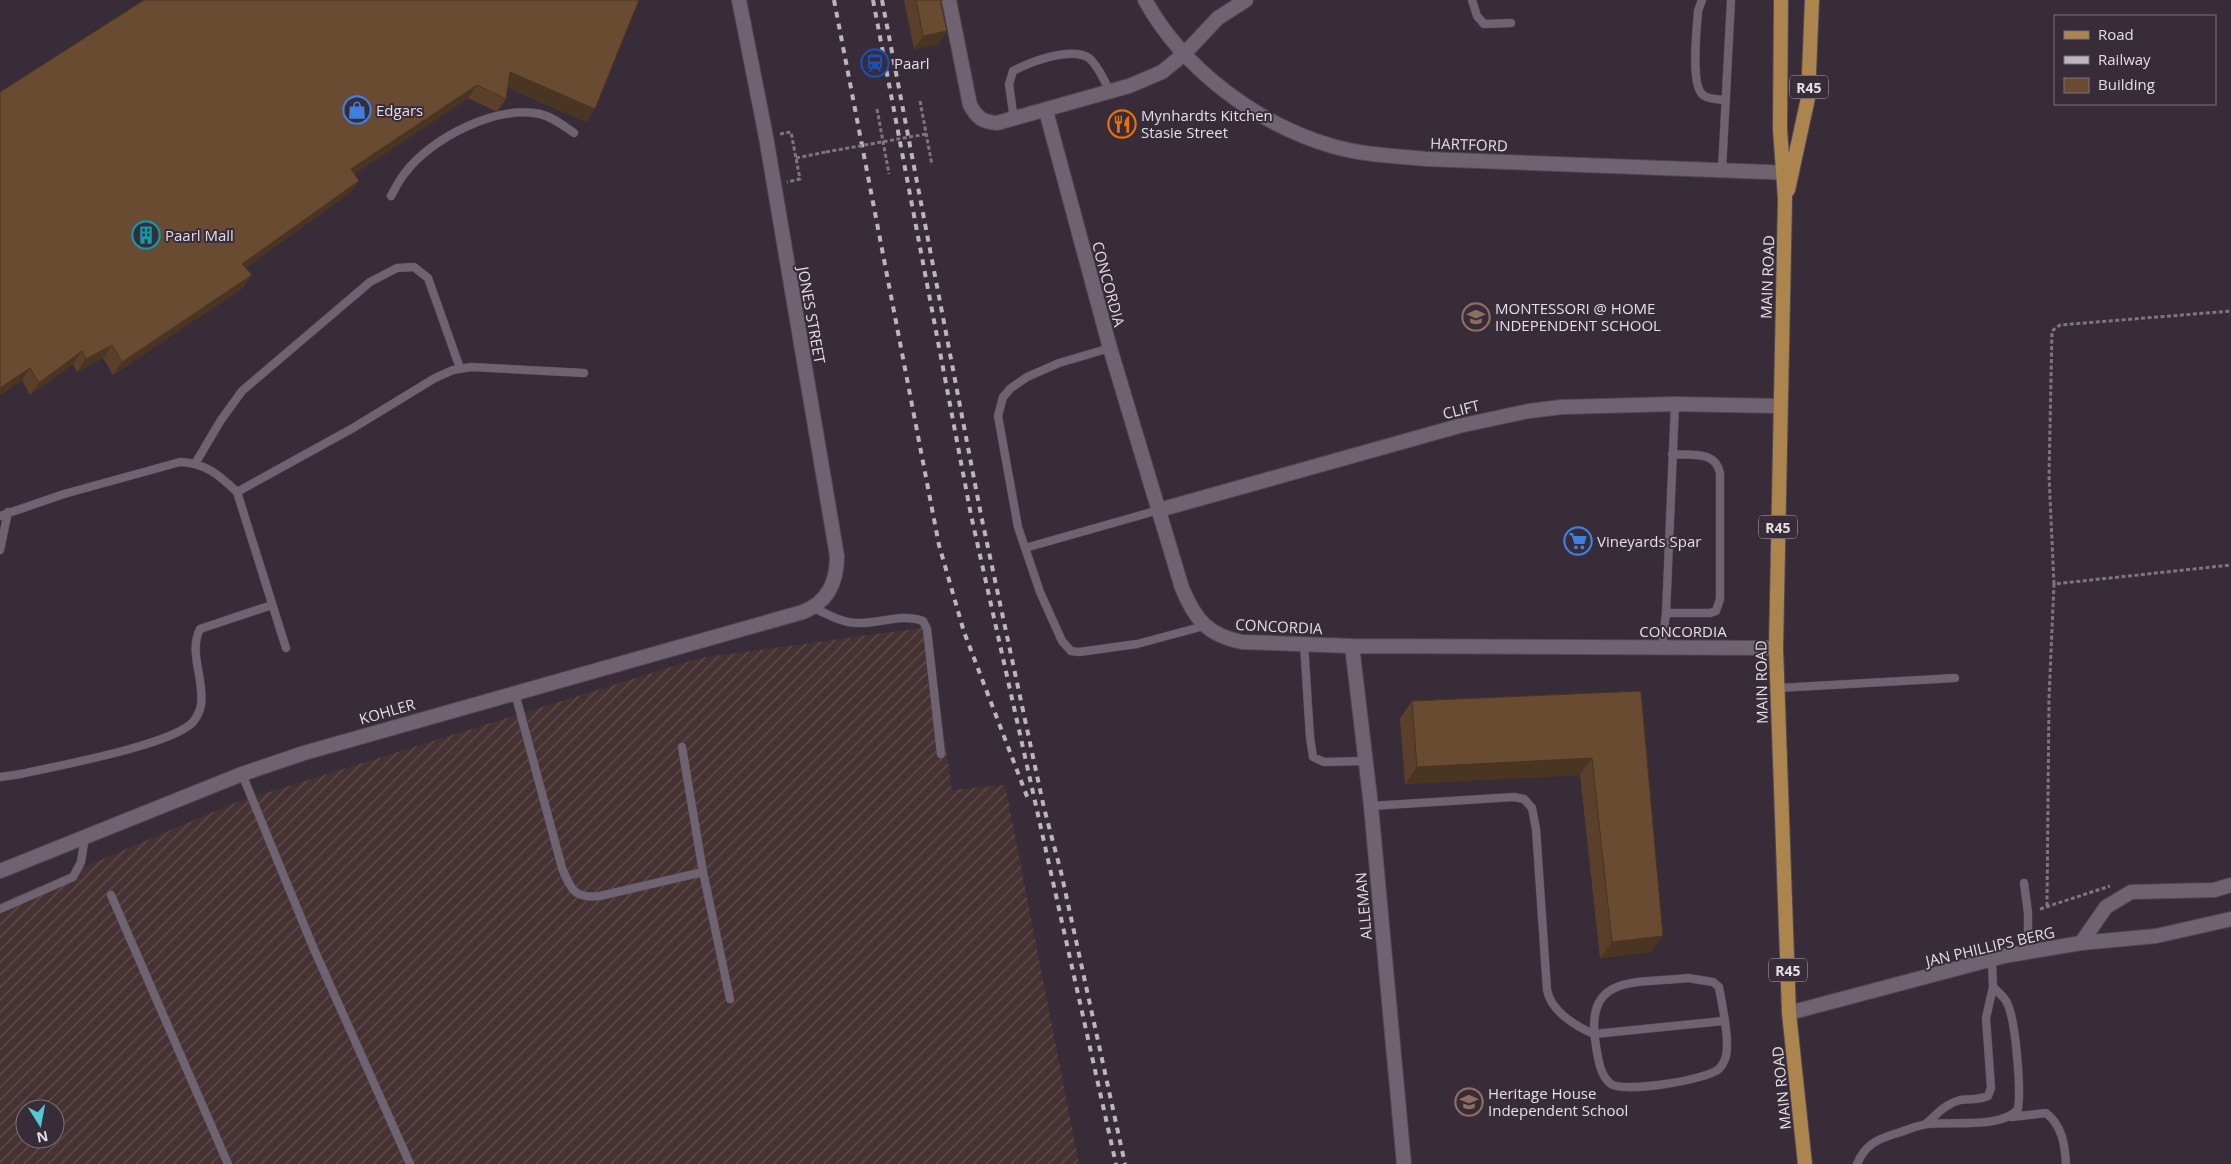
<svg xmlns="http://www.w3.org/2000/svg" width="2231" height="1164" viewBox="0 0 2231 1164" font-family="'Open Sans',sans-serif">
  <defs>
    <pattern id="industrial-furrows" width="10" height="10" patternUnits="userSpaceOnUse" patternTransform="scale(1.25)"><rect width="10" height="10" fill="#463233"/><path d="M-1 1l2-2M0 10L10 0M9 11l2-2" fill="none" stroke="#614f50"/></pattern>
  </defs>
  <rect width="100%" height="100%" fill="#372c38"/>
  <!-- industrial -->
  <path fill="url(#industrial-furrows)" fill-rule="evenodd" d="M928 627 952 790 1005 785 1079 1164H0V903L234 803 700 658ZM25 1109H55V1139H25Z"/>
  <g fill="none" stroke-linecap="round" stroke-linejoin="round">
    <!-- service casing -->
    <g stroke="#514852" stroke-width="9">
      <path id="service" d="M1472 0 1477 16 1484 24 1511 23
        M1702 0 1698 11C1697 28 1690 85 1703 95 1709 100 1719 99 1726 100
        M1014 120 1009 84 1013 71C1030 62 1071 46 1089 58 1098 65 1104 81 1110 91
        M1722 170 1731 0
        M391 196C395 189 399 180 405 173 431 138 496 105 540 114 553 117 564 126 574 133
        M1110 348 1059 363 1027 377 1011 388 1003 397 998 416 1018 527 1040 592 1062 641 1071 651 1079 652 1137 644 1204 626
        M196 462 221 420 242 391 370 282 397 268 414 267 428 278 460 368
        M237 492 353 428 435 378 453 370 471 367 584 373
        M0 516 64 494 180 462C206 463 219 475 237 492L286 648
        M1025 548 1159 510
        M0 550 8 512
        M814 608C827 614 842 623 858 623 880 624 901 613 923 621L927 629 941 754
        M1666 613 1675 404
        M1304 644 1310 737 1313 757 1324 762 1365 761
        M1662 647 1666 613H1710L1716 611 1720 599V473C1715 450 1692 456 1672 454
        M1777 688 1955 678
        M515 693 562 868C571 889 574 899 600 896L703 872 730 999
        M682 747 703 872
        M242 774 313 947 410 1164
        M0 777 21 774C56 766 172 745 193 722 197 717 200 711 201 705 205 680 188 652 200 629L272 605
        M1371 806 1514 797 1524 799 1532 808 1536 829 1547 990C1551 1011 1575 1026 1594 1034L1723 1021
        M2024 883 2028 913V951
        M111 895 228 1164
        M0 909 73 877 81 862 85 837
        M1688 978 1713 982 1719 987C1722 1005 1731 1044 1725 1059 1724 1062 1721 1067 1719 1069 1706 1080 1625 1093 1611 1084 1600 1076 1598 1058 1596 1046 1583 973 1635 984 1688 978Z
        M2011 1117 2046 1113C2062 1125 2065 1145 2066 1164
        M1926 1124C1937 1114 1945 1104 1960 1100 1971 1098 1976 1101 1988 1096L1991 1088 1986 1018 1993 987
        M1857 1164C1865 1145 1876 1140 1894 1134 1905 1131 1917 1125 1928 1124 1951 1121 2002 1129 2018 1109 2021 1090 2016 1017 2006 1001 2003 996 1997 991 1993 987L1992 960"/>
    </g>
    <!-- minor casing -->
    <g stroke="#514852" stroke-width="16">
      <path id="minor" d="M949 0 970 105C977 118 983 122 997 123L1129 86 1162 72 1184 54 1218 18 1246 0
        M1145 0C1183 69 1257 124 1332 146 1362 155 1395 156 1426 159L1792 173
        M1046 111 1110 348 1182 588C1195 619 1207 635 1242 642L1352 646 1776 648
        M1159 510 1459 426 1529 411 1562 407 1675 404 1779 406
        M1352 646 1371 806 1404 1164
        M0 871 242 774 304 753 803 612C828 602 837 582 837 556L766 137 739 0
        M2081 943 2106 907 2131 892 2214 890 2231 885
        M1789 1013 2004 956 2081 943 2156 936 2231 919"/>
    </g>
    <!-- primary casing -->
    <g stroke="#514852" stroke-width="16">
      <path id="primary" d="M1781 0 1780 129 1785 199 1776 648 1789 1013 1805 1164
        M1788 190 1808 98 1812 0"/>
    </g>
    <!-- path -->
    <path stroke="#7f7580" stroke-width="3" stroke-dasharray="4 2.5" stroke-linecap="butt" d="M920 101 932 165
      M877 109 889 174
      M780 134 791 132 800 179 787 182
      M796 158 826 152
      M2054 584 2049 476 2052 331 2060 325 2231 311
      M2047 906 2049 698 2054 584 2231 565
      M2040 909 2110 886"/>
    <!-- service -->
    <use href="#service" stroke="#6f6371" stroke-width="8"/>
    <!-- minor -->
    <use href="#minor" stroke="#6f6371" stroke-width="14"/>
    <!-- primary -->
    <use href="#primary" stroke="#ac854e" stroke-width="14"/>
    <!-- rail -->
    <path stroke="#bdb5be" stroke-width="4" stroke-dasharray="6 6" stroke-linecap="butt" d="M834 0 939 545 964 632 1028 799
      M873 0 971 515 1116 1164
      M882 0 981 515 1044 808 1061 872 1125 1164"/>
    <!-- path-bridge -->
    <path stroke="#7f7580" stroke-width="3" stroke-dasharray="4 2.5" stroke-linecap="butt" d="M826 152 926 134"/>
  </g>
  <!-- wall -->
  <path fill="#5a402a" d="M144 0 595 109 586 122 508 88 506 99 497 112 468 98 354 174 359 181 350 193 245 268 243 288 113 375 103 358 77 372 73 364 30 395 22 380 0 395V92Z
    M904 0H943L941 3 938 44 914 49Z
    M1641 691 1651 952 1600 958 1580 775 1405 784 1400 718 1412 701Z"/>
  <!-- shaded-wall -->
  <path fill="#4a3422" d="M947 31 938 44 914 49 923 36Z
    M510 72 595 109 586 122 501 85Z
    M477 85 468 98 342 182 351 169Z
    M359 181 350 193 233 277 242 264Z
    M252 275 243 288 113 375 122 362Z
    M112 345 103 358 77 372 86 359Z
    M82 351 73 364 30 395 39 383Z
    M30 368 22 380 0 395V388Z
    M1592 758 1580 775 1405 784 1417 767Z
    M1663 936 1651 952 1600 958 1612 942Z"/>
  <!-- building -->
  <path fill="#694b31" stroke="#4a3422" d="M144 0H639L595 109 510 72 506 99 477 85 351 169 359 181 242 264 252 275 122 362 112 345 86 359 82 351 39 383 30 368 0 388V92Z
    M916 0H940L947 31 923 36Z
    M1641 691 1663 936 1612 942 1592 758 1417 767 1412 701Z"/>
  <!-- icons -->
  <defs>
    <g id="station-ring" transform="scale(1.4375)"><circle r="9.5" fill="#372c38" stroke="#1a4fb4" stroke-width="1.5"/><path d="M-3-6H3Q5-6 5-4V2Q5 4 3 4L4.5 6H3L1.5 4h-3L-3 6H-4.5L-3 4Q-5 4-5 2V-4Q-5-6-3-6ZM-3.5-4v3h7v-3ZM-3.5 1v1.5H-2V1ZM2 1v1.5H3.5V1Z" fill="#1a4fb4"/></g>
    <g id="shop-ring" transform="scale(1.4375)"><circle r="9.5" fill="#372c38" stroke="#3f7fe0" stroke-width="1.5"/><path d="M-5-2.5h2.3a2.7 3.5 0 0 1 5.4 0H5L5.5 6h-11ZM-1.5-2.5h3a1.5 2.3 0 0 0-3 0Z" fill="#3f7fe0"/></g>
    <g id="restaurant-ring" transform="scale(1.4375)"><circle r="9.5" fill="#372c38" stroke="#e8710a" stroke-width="1.5"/><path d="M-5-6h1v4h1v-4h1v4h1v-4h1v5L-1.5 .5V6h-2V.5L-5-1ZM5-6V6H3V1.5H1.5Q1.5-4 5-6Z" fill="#e8710a"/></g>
    <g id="building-ring" transform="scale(1.4375)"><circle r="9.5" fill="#372c38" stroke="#0f9aa8" stroke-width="1.5"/><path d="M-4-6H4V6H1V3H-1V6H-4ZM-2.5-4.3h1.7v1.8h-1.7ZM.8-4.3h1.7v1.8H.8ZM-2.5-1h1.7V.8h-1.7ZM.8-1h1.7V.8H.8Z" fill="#0f9aa8"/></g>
    <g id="school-ring" transform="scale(1.4375)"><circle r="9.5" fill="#372c38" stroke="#8d6e63" stroke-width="1.5"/><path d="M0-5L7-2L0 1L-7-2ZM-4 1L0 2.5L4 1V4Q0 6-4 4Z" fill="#8d6e63"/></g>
    <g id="supermarket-ring" transform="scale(1.4375)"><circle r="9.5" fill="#372c38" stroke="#3f7fe0" stroke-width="1.5"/><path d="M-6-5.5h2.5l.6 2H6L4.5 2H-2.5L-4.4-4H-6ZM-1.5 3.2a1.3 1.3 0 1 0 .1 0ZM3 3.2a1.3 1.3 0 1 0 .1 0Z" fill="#3f7fe0"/></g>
  </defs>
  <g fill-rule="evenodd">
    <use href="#station-ring" x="875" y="63"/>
    <use href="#shop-ring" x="357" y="110"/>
    <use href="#restaurant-ring" x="1122" y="124"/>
    <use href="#building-ring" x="146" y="235"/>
    <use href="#school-ring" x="1476" y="317"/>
    <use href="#supermarket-ring" x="1578" y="541"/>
    <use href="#school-ring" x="1469" y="1102"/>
  </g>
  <g text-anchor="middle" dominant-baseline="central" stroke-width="4" stroke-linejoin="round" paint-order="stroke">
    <!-- shield labels -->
    <g fill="#372c38" stroke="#b0a8b1" stroke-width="1">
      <rect x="1790" y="75.5" width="38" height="23" rx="4"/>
      <rect x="1759" y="515.5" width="38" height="23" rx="4"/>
      <rect x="1769" y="958.5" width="38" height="23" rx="4"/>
    </g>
    <g font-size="14" font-weight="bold" fill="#e4dde5">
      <text x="1809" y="87">R45</text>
      <text x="1778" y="527">R45</text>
      <text x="1788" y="970">R45</text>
    </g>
    <!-- poi labels -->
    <g font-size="15" fill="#e4dde5" stroke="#372c38" text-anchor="start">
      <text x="894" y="63">Paarl</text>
      <text x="376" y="110">Edgars</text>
      <text x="1141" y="115">Mynhardts Kitchen<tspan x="1141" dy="17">Stasie Street</tspan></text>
      <text x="165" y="235">Paarl Mall</text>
      <text x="1495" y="308">MONTESSORI @ HOME<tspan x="1495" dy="17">INDEPENDENT SCHOOL</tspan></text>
      <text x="1597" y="541">Vineyards Spar</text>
      <text x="1488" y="1093">Heritage House<tspan x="1488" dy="17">Independent School</tspan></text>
    </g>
    <!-- street labels -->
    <g font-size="15" fill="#e4dde5" stroke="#372c38">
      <text transform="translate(1469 144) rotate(2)">HARTFORD</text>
      <text transform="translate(1767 277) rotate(-88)">MAIN ROAD</text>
      <text transform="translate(1109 284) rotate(75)">CONCORDIA</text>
      <text transform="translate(812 315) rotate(80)">JONES STREET</text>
      <text transform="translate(1461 409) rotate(-14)">CLIFT</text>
      <text transform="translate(1279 626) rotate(3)">CONCORDIA</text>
      <text x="1683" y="631">CONCORDIA</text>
      <text transform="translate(1761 682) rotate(-91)">MAIN ROAD</text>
      <text transform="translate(387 711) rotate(-16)">KOHLER</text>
      <text transform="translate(1363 906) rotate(-95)">ALLEMAN</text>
      <text transform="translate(1990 946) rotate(-13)">JAN PHILLIPS BERG</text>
      <text transform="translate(1781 1088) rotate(-96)">MAIN ROAD</text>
    </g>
  </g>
  <!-- legend -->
  <rect x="2054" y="15" width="162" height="90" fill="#372c38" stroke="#7c737d"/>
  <rect x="2064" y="31" width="25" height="8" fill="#ac854e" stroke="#7c737d"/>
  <text x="2098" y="40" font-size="15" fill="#e4dde5">Road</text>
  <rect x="2064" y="56" width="25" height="8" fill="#bdb5be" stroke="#7c737d"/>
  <text x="2098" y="65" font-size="15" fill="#e4dde5">Railway</text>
  <rect x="2064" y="78" width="25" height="15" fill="#694b31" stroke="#7c737d"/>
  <text x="2098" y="90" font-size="15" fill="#e4dde5">Building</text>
  <!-- north arrow -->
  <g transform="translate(40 1124) rotate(169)"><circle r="24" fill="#372c38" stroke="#7c737d"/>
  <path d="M0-4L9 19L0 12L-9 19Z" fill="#52cbd7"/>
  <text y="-8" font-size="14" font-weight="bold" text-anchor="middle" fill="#e4dde5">N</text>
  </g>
</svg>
